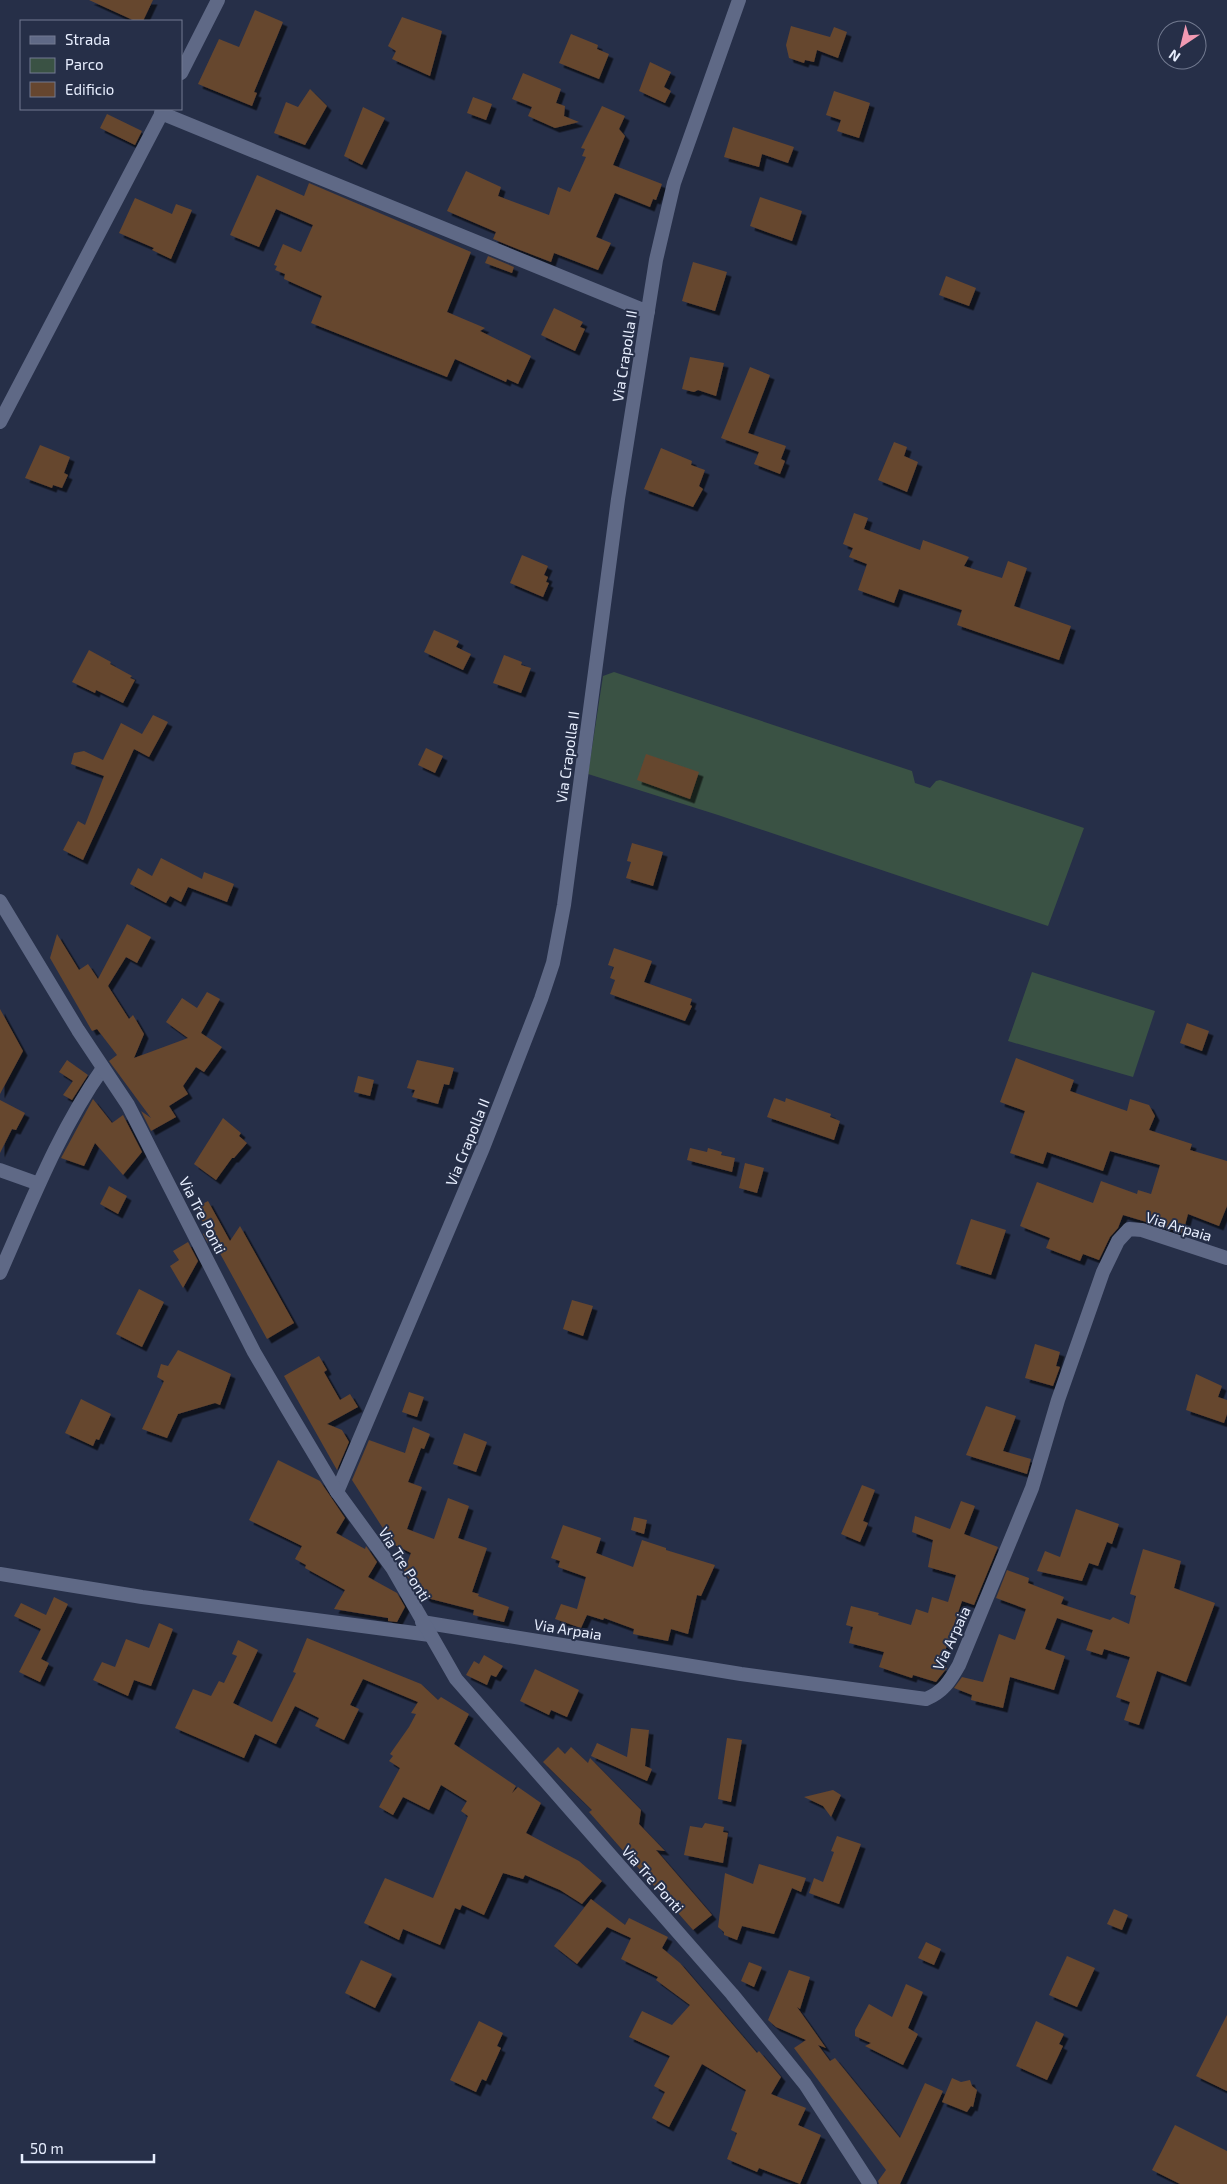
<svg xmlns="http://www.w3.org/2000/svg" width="1227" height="2184" viewBox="0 0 1227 2184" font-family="'Exo 2',sans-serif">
  <defs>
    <filter id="shadow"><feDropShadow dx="4.5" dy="4.5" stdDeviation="0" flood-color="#0009"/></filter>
  </defs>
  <rect width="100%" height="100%" fill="#262f48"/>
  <!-- green -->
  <path fill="#3a5244" d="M614 672 912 771 915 783 930 788 936 781 940 780 1084 828 1048 926 718 815 588 774 603 676Z
    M1032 972 1155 1011 1133 1077 1008 1041Z"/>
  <!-- building -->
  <path fill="#66462f" filter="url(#shadow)" d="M89 0H153L143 21H135Z
    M255 10 283 22 254 92 257 93 252 106 198 84 219 39 239 47Z
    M402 17 442 31 430 76 392 59 396 51 388 46Z
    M791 26 830 37 834 27 847 32 838 58 817 50 814 62 805 60 804 63 789 58 786 45Z
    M571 34 598 45 597 49 609 54 599 79 559 63Z
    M650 62 671 72 664 87 671 91 665 103 639 91Z
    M523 73 561 89 556 103 565 106 564 116 579 122 555 128 528 116 532 107 512 99Z
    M310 89 327 106 305 145 274 133 286 102 298 107Z
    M834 91 870 103 859 138 837 131 841 120 826 115Z
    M473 97 492 104 486 120 467 113Z
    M602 106 625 116 619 129 625 136 613 165 662 184 656 200 653 199 650 207 615 193 596 237 611 243 598 270 554 253 551 262 520 250 493 239 496 232 447 211 466 171 501 187 498 196 549 215 558 187 570 192 586 157 582 156 585 149 581 148Z
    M363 107 385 118 362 165 344 156Z
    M107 114 142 131 135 145 100 128Z
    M733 127 794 147 788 163 762 154 759 167 724 157Z
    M257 175 304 196 309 183 471 252 447 312 485 328 480 331 531 356 518 384 507 379 506 382 455 359 447 377 311 323 322 296 284 279 285 274 275 270 277 266 274 265 283 244 301 252 313 225 276 209 259 247 230 235Z
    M760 197 802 211 792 241 750 226Z
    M135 198 172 214 176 204 192 210 171 259 152 250 154 248 119 233Z
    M488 256 514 267 512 273 485 263Z
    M693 262 727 272 715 311 682 301Z
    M946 276 976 288 969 306 939 295Z
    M554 308 583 322 580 327 585 329 575 351 541 335Z
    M690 357 724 363 716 396 698 390 694 392 682 389Z
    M750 367 770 375 748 433 786 446 781 459 785 461 780 474 754 464 759 452 721 438Z
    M894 442 907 447 904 456 918 462 907 492 878 480Z
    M40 445 70 457 64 473 68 475 62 488 53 485 52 488 25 478Z
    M661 448 692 461 691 465 705 470 699 486 703 489 693 507 644 489Z
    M854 513 868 518 864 529 920 550 923 540 969 557 964 566 1002 578 1008 561 1027 568 1014 606 1071 626 1059 660 957 625 962 610 899 589 894 603 858 590 867 564 849 557 853 548 843 544Z
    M522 555 548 566 544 575 548 577 546 582 549 583 543 597 510 583Z
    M434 630 459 641 456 647 471 654 463 670 424 652Z
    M89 650 111 662 110 664 132 676 130 678 135 680 123 703 96 690 95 693 72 682Z
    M504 655 522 662 521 665 531 668 521 693 493 683Z
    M153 715 168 722 149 757 134 749 83 860 63 850 78 821 85 825 104 776 71 764 74 753 84 751 103 760 121 723 142 734Z
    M426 748 443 756 435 773 418 765Z
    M646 754 699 772 690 799 637 780Z
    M632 843 663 852 653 886 626 878 631 862 627 861Z
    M161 858 202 879 204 872 234 884 227 902 188 887 181 902 170 896 166 903 130 884 138 868 152 876Z
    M127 924 151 937 137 963 126 957 108 986 129 1019 133 1015 144 1034 134 1058 188 1038 166 1022 182 998 197 1008 207 992 220 999 201 1033 222 1047 204 1072 196 1067 183 1086 188 1094 169 1106 176 1117 151 1131 141 1111 151 1118 109 1061 117 1055 97 1029 92 1031 50 958 57 934 79 970 88 964 98 979Z
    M614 948 652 961 644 982 692 999 690 1005 692 1006 685 1021 610 994 615 980 610 978 614 967 608 965Z
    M0 1009 23 1051 0 1094Z
    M1187 1023 1209 1031 1202 1051 1180 1043Z
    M1016 1058 1074 1080 1070 1091 1127 1111 1130 1099 1149 1105 1155 1116 1149 1130 1192 1144 1190 1150 1227 1161V1206L1219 1226 1188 1214 1183 1233 1123 1215 1118 1228 1110 1237 1099 1260 1083 1254 1080 1261 1046 1248 1050 1238 1020 1226 1037 1182 1093 1203 1101 1181 1137 1194 1138 1190 1151 1194 1160 1165 1110 1151 1103 1171 1047 1152 1043 1164 1010 1153 1025 1111 1000 1102Z
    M67 1060 88 1075 72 1100 63 1095 73 1081 59 1072Z
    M417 1060 454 1068 449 1085 444 1084 438 1104 412 1097 415 1090 407 1088Z
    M358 1076 374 1080 370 1096 354 1092Z
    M774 1098 785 1102 786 1098 831 1114 830 1117 840 1121 834 1140 767 1117Z
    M93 1099 112 1123 123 1115 142 1152 123 1175 95 1143 84 1166 61 1158Z
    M0 1100 25 1113 16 1130 12 1129 0 1153Z
    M223 1118 241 1133 239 1136 247 1143 234 1158H232L216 1180 194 1164Z
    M690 1148 707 1152 708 1148 722 1152 721 1155 735 1158 732 1172 687 1160Z
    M745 1163 764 1168 757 1193 739 1188Z
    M109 1186 127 1196 118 1214 100 1204Z
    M208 1201 230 1241 240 1226 294 1323 267 1339 211 1237 208 1243 203 1234 208 1231 195 1208Z
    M971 1219 1006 1230 991 1275 956 1264Z
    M188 1242 198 1261 183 1288 170 1266 179 1260 173 1251Z
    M139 1289 164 1302 142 1347 116 1334Z
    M572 1300 593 1306 583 1336 563 1329Z
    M1035 1344 1060 1352 1056 1366 1060 1367 1053 1386 1025 1378Z
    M178 1350 231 1374 220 1405 215 1403 178 1414 167 1438 142 1429 164 1381 157 1377 161 1364 168 1366Z
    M319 1356 327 1370 324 1372 340 1400 350 1394 358 1407 327 1424 342 1430 349 1442 337 1470 284 1376Z
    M1196 1374 1222 1386 1218 1397 1227 1400V1414L1224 1423 1186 1410Z
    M409 1392 424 1397 417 1417 402 1412Z
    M81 1399 111 1414 99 1440 96 1439 93 1446 65 1433Z
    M986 1406 1016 1416 1003 1451 1031 1459 1027 1474 966 1455Z
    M413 1427 430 1434 424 1449 421 1448 408 1482 422 1487 407 1529 434 1539 448 1498 469 1506 458 1538 487 1548 472 1592 479 1594 478 1596 509 1607 504 1622 473 1615 474 1610 427 1598 415 1589 404 1571 411 1553 393 1544 352 1480 369 1440 405 1453Z
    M464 1433 487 1442 476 1472 453 1464Z
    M278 1460 320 1481 345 1518 336 1533 365 1549 366 1546 377 1562 368 1577 397 1593 405 1607 397 1622 388 1621V1618L334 1609 345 1590 305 1568 306 1565 295 1559 302 1546 249 1520Z
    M862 1485 875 1490 863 1521 868 1523 860 1542 841 1534Z
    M961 1501 975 1506 964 1534 998 1547 974 1605 962 1601 940 1666 947 1668 936 1682 913 1675 912 1678 879 1667 884 1652 849 1643 853 1627 846 1625 851 1606 879 1613 878 1615 911 1625 916 1609 928 1613 932 1597 948 1602 956 1575 928 1567 933 1540 912 1532 915 1516 950 1529Z
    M1076 1509 1119 1524 1112 1544 1107 1542 1098 1566 1089 1563 1082 1581 1037 1571 1045 1551 1060 1557Z
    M634 1517 647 1520 644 1534 631 1530Z
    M563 1525 601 1538 596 1553 633 1567 642 1540 666 1548V1550L715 1565 701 1596 697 1595 688 1634 671 1629 668 1641 633 1634 634 1629 604 1618 603 1620 587 1615 581 1628 555 1619 561 1604 577 1609 586 1577 558 1567 560 1561 551 1558Z
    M1143 1549 1181 1561 1174 1588 1215 1603 1186 1682 1157 1671 1139 1725 1124 1720 1130 1702 1116 1697 1130 1657 1104 1649 1102 1655 1086 1650 1093 1630 1057 1618 1045 1649 1065 1656 1054 1690 1010 1677 1003 1708 971 1700 972 1695 954 1688 962 1677 983 1682 999 1634 1015 1640 1026 1609 996 1598 1007 1570 1029 1578 1028 1583 1064 1597 1061 1604 1110 1620 1113 1617 1129 1624 1136 1596 1130 1594Z
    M54 1597 68 1604 41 1659 49 1663 40 1682 19 1672 41 1629 14 1616 21 1603 46 1615Z
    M159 1623 173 1629 151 1686 134 1680 128 1696 93 1680 102 1662 115 1667 126 1639 149 1648Z
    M307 1638 421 1684 438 1700 441 1697 469 1714 454 1744 516 1786 512 1793 518 1787 541 1803 526 1833 579 1861 602 1881 582 1904 560 1890 525 1875 523 1879 503 1873 484 1915 462 1905 460 1910 455 1908 440 1945 403 1929 399 1940 364 1923 385 1878 433 1898 468 1816 461 1811 467 1801 441 1785 429 1810 403 1797 393 1815 379 1807 400 1768 389 1761 393 1756 390 1754 409 1727 416 1714 411 1713 418 1702 363 1679 350 1705 359 1709 344 1740 315 1726 319 1718 295 1706 276 1744 255 1734 244 1758 175 1728 193 1689 211 1696 219 1681 224 1683 237 1656 232 1654 238 1640 258 1650 233 1703 272 1722 296 1673 293 1672Z
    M484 1655 503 1666 496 1677 491 1675 487 1685 466 1675 474 1661 479 1664Z
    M535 1669 579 1690 567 1717 551 1710 549 1715 520 1701Z
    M631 1728 649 1730 645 1766 652 1769 647 1781 591 1756 597 1743 627 1757Z
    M727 1738 742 1740 731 1802 718 1799Z
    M558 1747 565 1754 571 1747 588 1763 590 1758 641 1810 639 1824 665 1851 656 1850 712 1915 693 1930 589 1812 592 1810 543 1762Z
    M833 1790 841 1795 831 1817 823 1806 804 1797Z
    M705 1823 724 1827 723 1832 728 1833 723 1863 684 1855 690 1826 702 1828Z
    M837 1836 861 1844 839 1904 809 1893 814 1878 823 1882 834 1852 831 1851Z
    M759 1864 806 1878 801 1892 792 1888 774 1934 742 1926 737 1940 724 1935V1932L718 1927 725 1873 753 1884Z
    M591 1899 625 1925 629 1918 668 1937 662 1948 680 1963 757 2053 759 2051 781 2077 771 2094 806 2108 798 2125 821 2135 800 2184 759 2168 757 2172 727 2159 737 2133 731 2130 746 2090 702 2064 669 2127 652 2118 665 2092 654 2086 670 2056 629 2037 642 2011 672 2025 690 2005 656 1980 658 1977 621 1959 631 1938 607 1927 577 1964 554 1946Z
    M1114 1909 1128 1915 1122 1930 1107 1924Z
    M926 1942 941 1949 934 1965 918 1958Z
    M1067 1956 1095 1968 1077 2007 1049 1995Z
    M361 1960 392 1974 375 2008 345 1993Z
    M749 1962 762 1967 754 1987 741 1981Z
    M789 1970 810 1977 800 2009 797 2007 826 2048 818 2045 830 2061 835 2058 900 2138 925 2083 943 2091 900 2184H879L878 2181 886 2170 794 2048 806 2040 776 2027 768 2020Z
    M906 1984 923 1992 908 2028 918 2034 903 2065 865 2046 871 2043 855 2036V2030L869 2004 892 2017Z
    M1227 2015V2091L1196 2076Z
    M479 2021 503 2033 497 2046 501 2048 486 2081 482 2079 476 2092 450 2080Z
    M1036 2021 1064 2034 1059 2044 1063 2046 1047 2080 1016 2066Z
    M952 2078 961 2082 970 2080 972 2086 977 2090 973 2107 971 2106 967 2112 942 2102Z
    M1175 2125 1227 2151V2184H1180L1152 2170Z"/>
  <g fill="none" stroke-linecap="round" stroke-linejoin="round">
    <!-- minor -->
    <path stroke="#5f6986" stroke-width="14" d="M181 73 218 0
      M161 113 648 312
      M0 422 164 109
      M0 1170 39 1184
      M0 1273C31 1203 59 1130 103 1068
      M337 1492 483 1148 541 999 553 963 564 905 618 499 656 260 674 183 739 0
      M0 1574 142 1597 430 1635
      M422 1622 741 1674 926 1699C943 1692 950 1681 959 1665L1032 1488 1058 1400 1103 1272 1118 1241 1129 1229 1142 1230 1227 1258"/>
    <!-- tertiary -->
    <path stroke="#5f6986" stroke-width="14" d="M0 901 78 1030 128 1105 254 1352 288 1410 337 1492 393 1569 456 1679 732 1994 805 2084 870 2184"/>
  </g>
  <g text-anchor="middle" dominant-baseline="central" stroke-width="4" stroke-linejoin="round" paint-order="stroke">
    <!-- street labels -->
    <g font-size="15" fill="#e7eefe" stroke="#262f48">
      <text transform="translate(624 356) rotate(-81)">Via Crapolla II</text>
      <text transform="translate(567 757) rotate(-82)">Via Crapolla II</text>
      <text transform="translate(467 1142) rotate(-68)">Via Crapolla II</text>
      <text transform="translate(203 1215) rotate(63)">Via Tre Ponti</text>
      <text transform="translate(1179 1226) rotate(17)">Via Arpaia</text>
      <text transform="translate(405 1564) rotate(58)">Via Tre Ponti</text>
      <text transform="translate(568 1629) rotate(9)">Via Arpaia</text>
      <text transform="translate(951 1638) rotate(-65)">Via Arpaia</text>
      <text transform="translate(653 1879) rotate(48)">Via Tre Ponti</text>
    </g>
  </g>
  <!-- legend -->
  <rect x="20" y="20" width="162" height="90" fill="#262f48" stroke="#737b91"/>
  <rect x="30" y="36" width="25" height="8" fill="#5f6986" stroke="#737b91"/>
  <text x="65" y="45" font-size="15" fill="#e7eefe">Strada</text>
  <rect x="30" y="58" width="25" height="15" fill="#3a5244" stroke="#737b91"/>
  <text x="65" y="70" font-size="15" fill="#e7eefe">Parco</text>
  <rect x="30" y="82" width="25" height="15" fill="#66462f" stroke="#737b91"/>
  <text x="65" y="95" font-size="15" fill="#e7eefe">Edificio</text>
  <!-- north arrow -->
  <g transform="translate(1182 45) rotate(215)"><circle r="24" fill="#262f48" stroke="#737b91"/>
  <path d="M0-4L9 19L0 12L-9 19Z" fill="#f19ab3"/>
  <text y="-8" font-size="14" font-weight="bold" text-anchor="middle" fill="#e7eefe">N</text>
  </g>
  <!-- scale -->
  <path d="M22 2154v8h132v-8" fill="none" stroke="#e7eefe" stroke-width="2.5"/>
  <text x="30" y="2154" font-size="15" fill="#e7eefe" stroke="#262f48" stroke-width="4" paint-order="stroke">50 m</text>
</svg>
